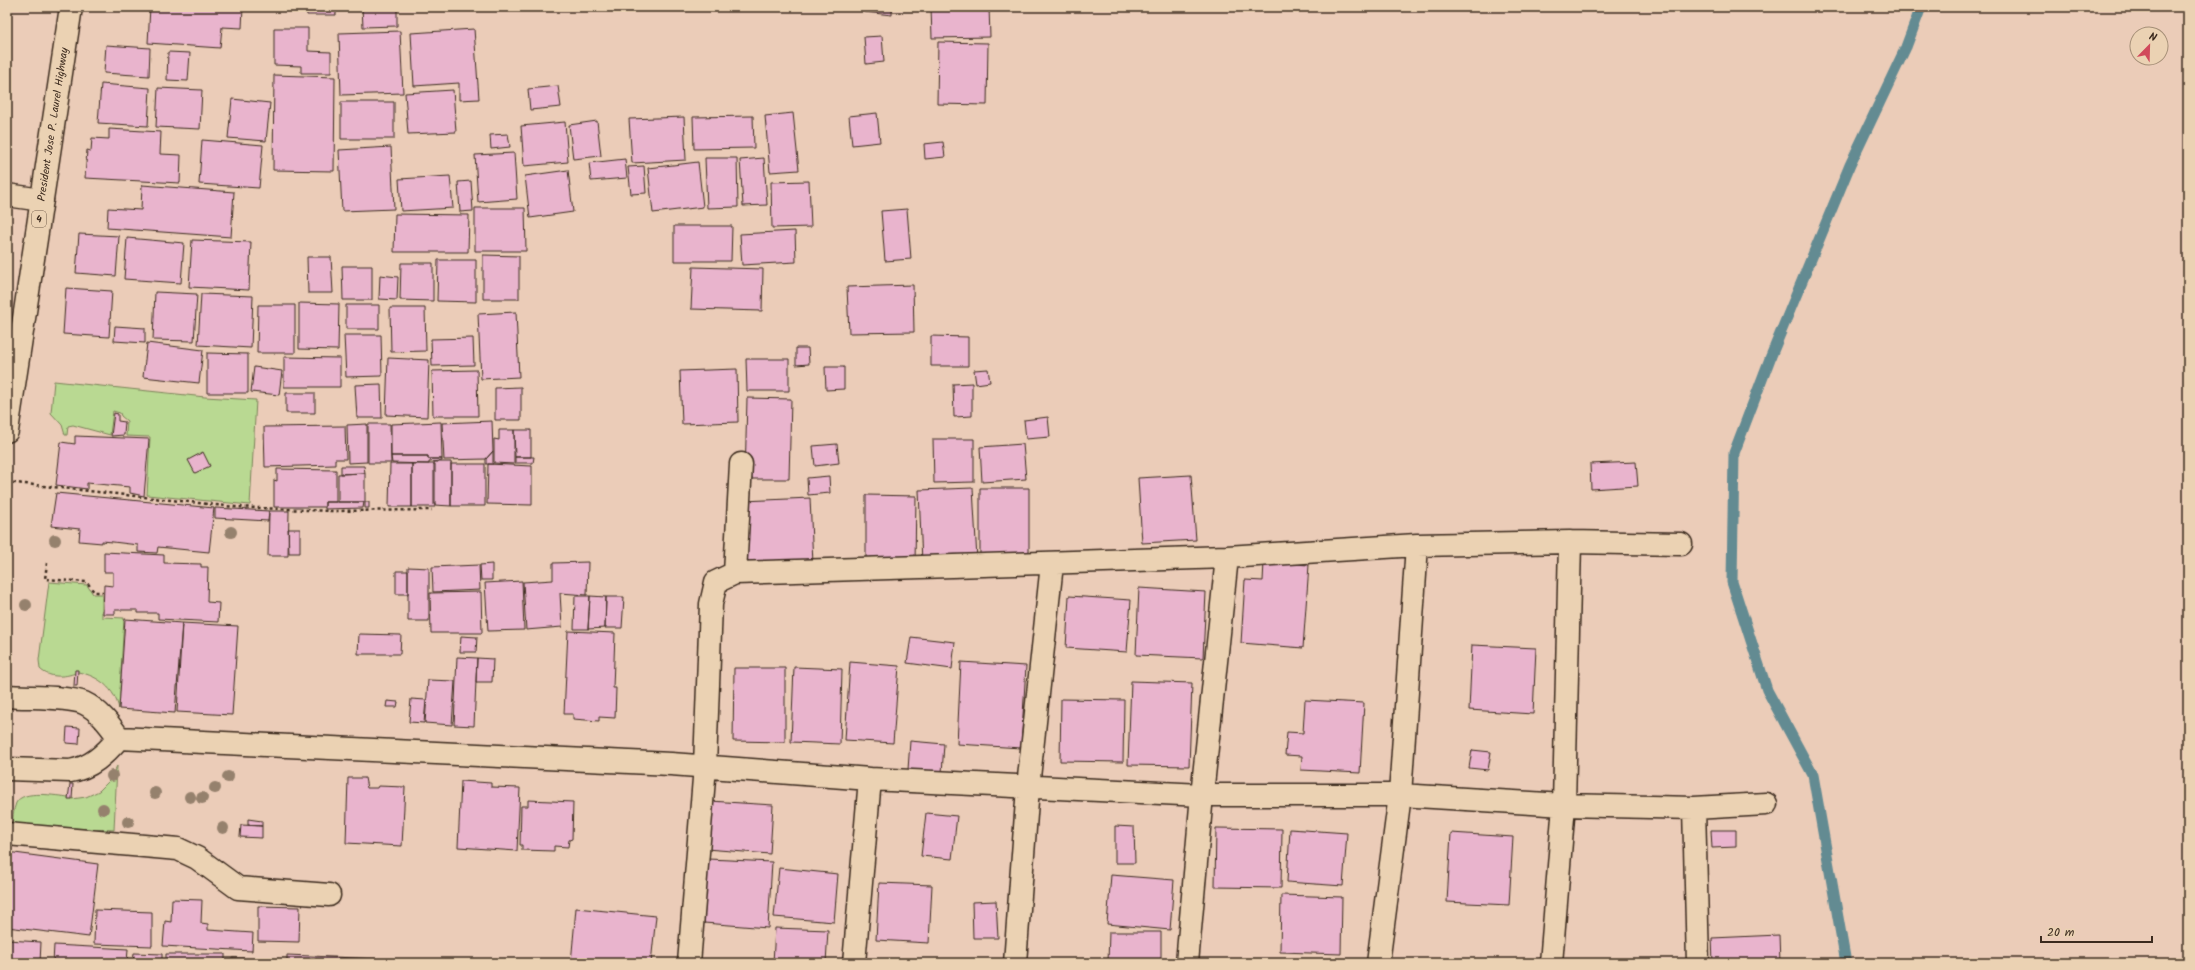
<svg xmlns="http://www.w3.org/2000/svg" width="2195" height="970" viewBox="0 0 2195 970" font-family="Kalam,sans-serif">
  <rect width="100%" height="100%" fill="#ebccb8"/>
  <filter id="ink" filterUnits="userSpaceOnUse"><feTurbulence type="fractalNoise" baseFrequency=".025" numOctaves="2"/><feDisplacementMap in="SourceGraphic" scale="8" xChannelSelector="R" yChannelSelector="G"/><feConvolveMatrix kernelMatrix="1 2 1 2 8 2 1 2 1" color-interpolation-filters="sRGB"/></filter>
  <g filter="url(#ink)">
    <!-- green -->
    <path fill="#b9d992" stroke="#7a8258" d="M54 381 205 397 256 400 250 505 147 495 150 437 126 436 127 421 121 416 120 413 113 411 110 435 73 425 68 426 67 435H65L62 425 51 413Z
      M49 582 87 585 93 594H102V617L124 618 119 709C115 689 99 676 78 672 67 677 50 679 40 669L39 660Z
      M117 766 114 830 12 825C13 819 13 810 16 803 23 789 56 796 69 797L72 799 86 797 99 791 109 781Z"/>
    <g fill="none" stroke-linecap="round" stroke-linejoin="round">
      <!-- stream -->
      <path stroke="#648b92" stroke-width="11" d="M1846 963 1813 775 1767 690 1732 582 1734 453 1771 356 1850 165 1906 47 1921 7"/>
    </g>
    <!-- building -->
    <path fill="#e9b4cd" stroke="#3b2a1e" d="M150 7H243L242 28 222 27 220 48 148 43Z
      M306 7H336V15H307Z
      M362 7H397V26L363 27Z
      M865 7H892V15L864 12Z
      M931 7H989L990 37 932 38Z
      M274 28H308V51L331 52V73H301V66L274 65Z
      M474 29 479 99 459 100V83L414 86 411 33Z
      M400 31 403 93 341 95 339 33Z
      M882 36 884 62 866 64 864 37Z
      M938 42 988 43 987 105 937 104Z
      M106 45 150 48 149 76 104 73Z
      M168 52 190 53 188 81 167 80Z
      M274 75 335 77 334 171 273 170Z
      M101 84 150 88 148 126 98 123Z
      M558 86 561 107 530 110 528 89Z
      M158 88 202 90 200 129 156 127Z
      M453 90 456 132 408 134 405 93Z
      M232 99 270 103 266 141 228 138Z
      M341 102H394V139H341Z
      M793 113 799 170 770 172 765 116Z
      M877 113 880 142 852 145 849 116Z
      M753 116 754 148 694 149 693 117Z
      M684 117 686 160 632 163 629 119Z
      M597 121 601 156 573 159 569 125Z
      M565 122 568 162 524 166 521 126Z
      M109 129 161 132 160 154 181 155 180 183 85 178 87 150 91 151 92 138 109 139Z
      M508 134 510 147 491 149 490 135Z
      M202 140 263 145 259 188 199 184Z
      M943 142 945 157 925 159 924 144Z
      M391 147 394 209 342 211 339 150Z
      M514 153 517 199 478 202 475 155Z
      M705 158H737L738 207 707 208Z
      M764 158 767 205 743 206 740 160Z
      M625 159 627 178 591 181 589 163Z
      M698 162 703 207 653 213 648 168Z
      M644 166 646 193 631 194 628 167Z
      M568 170 573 212 530 218 525 176Z
      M450 176 453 208 401 211 399 179Z
      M471 181 473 211 460 212 458 182Z
      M809 181 811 227 772 228 771 182Z
      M142 185 234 192 231 237 107 228 108 208 141 210Z
      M475 208H525L526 251H475Z
      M907 209 911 259 885 261 881 211Z
      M395 214 469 215 468 252H394Z
      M674 226H732L731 261H674Z
      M795 231 796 262 742 265 740 234Z
      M79 234 119 236 116 276 76 273Z
      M127 238 184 243 181 283 124 279Z
      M192 240 251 242 249 290 189 287Z
      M483 255 519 256V299H483Z
      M307 257H331L333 293H308Z
      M438 260H476V302L437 301Z
      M401 263H433V301L400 300Z
      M342 266H372V300H343Z
      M693 267 763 269 762 311 691 309Z
      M380 275 398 277 397 300 379 299Z
      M913 285 914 332 849 333 847 287Z
      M66 288 112 291 109 337 63 334Z
      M155 292 197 294 194 341 153 340Z
      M201 294 253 296 251 348 198 345Z
      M299 303 339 304 338 350 299 349Z
      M258 305H295V353H257Z
      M346 305H379V329H346Z
      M390 308H425L426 351 391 352Z
      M516 312 519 377 481 379 478 314Z
      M115 326 145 328V343L114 341Z
      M344 335H381L382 376 346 377Z
      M931 336 968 337V366H931Z
      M473 338 474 365 432 366 431 339Z
      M147 343 203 350 199 383 143 377Z
      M796 348H808L809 364 796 365Z
      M207 353 248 354V393H207Z
      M284 357 340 358V387H284Z
      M388 358 429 360 427 417 386 415Z
      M746 359H789V391H747Z
      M254 367 282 371 279 395 251 392Z
      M825 367H844V389L826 390Z
      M737 369 738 422 682 424 680 371Z
      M988 369 990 382 976 384 974 370Z
      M477 370 478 416H433L432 371Z
      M972 383V416L954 417 953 384Z
      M381 384 382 418H357L355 385Z
      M521 387V420H495V388Z
      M286 393H315V413H286Z
      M747 398 791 399 789 479H745Z
      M114 413 118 414V421L125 422 124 435 111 436Z
      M1048 417 1050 437 1026 439 1024 420Z
      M492 421 493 451 486 459 444 460 442 423Z
      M441 422 442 459H428V456H391V424Z
      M367 424V462L348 463 347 425Z
      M368 424H390L391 463H368Z
      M345 426 346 459H335V465L265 467 264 427Z
      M499 430H514V464L494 463V439L499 440Z
      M514 430H531V457H515Z
      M75 436 149 439 144 496 130 493V487L87 483V489L56 485 61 442 75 444Z
      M933 439H974V482L934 483Z
      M837 444 839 463 815 466 813 446Z
      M1023 444 1026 479 982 482 980 447Z
      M493 451V464H486V459Z
      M203 452 210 466 195 473 188 460Z
      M391 456H428V459H442V461L429 462V464L392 463Z
      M515 457H534L533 463H515Z
      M434 462H451V506L434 505Z
      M1636 462 1638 486 1591 489 1590 464Z
      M390 464H412V507H389Z
      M412 464H435V507H412Z
      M451 464H485V506H451Z
      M488 464 532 466V505L487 504Z
      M341 466H364L365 473 341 474Z
      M277 469 336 470V502H325V507H274V480L277 481Z
      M365 473V502H338V474Z
      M1191 475 1196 540 1142 543 1138 478Z
      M829 476 830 493 808 495 807 478Z
      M973 488 977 560 922 563 919 490Z
      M980 488H1029V559L980 560Z
      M56 493 214 508 209 552 158 547 157 553 138 552V545L113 542 102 541V543L79 541 80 529 51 526Z
      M866 495 916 496 915 564 866 563Z
      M810 498 813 564 747 567 744 501Z
      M325 502H364L363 508 325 509Z
      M365 502H369V508H365Z
      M215 508 269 511 268 521 215 518Z
      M269 511H289L288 556H268Z
      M288 529H300V553H289Z
      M104 552 164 555V563L201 564V567H208L207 602 219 603 218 622 158 619V613H138V610H115V614H103L104 585 113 586V572H104Z
      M588 562 587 595 560 593 562 627 526 630 523 582 553 580V563Z
      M1264 562 1309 565 1303 648 1241 643 1245 580 1263 581Z
      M492 564V580H481L480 565Z
      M479 565 480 590 433 592 432 567Z
      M408 567 429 568V621H408Z
      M396 571H408V594H396Z
      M522 581 524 630 488 631 485 583Z
      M1139 588 1206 592 1203 658 1136 655Z
      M481 592 482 633H431L430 593Z
      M575 596H590L588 629H574Z
      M590 596 606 597 605 628 588 629Z
      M1069 596 1131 600 1127 652 1066 648Z
      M606 597H624L622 628H605Z
      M125 619 182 623 175 713 119 709Z
      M182 623 238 626 232 715 177 712Z
      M568 631 615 633 613 688H616L615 718 599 717V721L573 719V714H564Z
      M359 634 401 635 400 654H358Z
      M461 636 477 637 476 652H460Z
      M911 637 955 642 952 669 907 663Z
      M1472 645 1536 648 1533 714 1469 710Z
      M457 657 477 658 474 726 454 725Z
      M477 658 493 659 492 682H476Z
      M850 662 899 666 893 743 845 740Z
      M961 662 1026 666 1021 748 957 744Z
      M794 667 842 669 840 744 791 742Z
      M734 668H785V742L733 741Z
      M75 670H78L77 686H74Z
      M428 680 455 681 452 725 425 723Z
      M1131 681 1192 683 1189 766 1128 765Z
      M411 699 426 700 424 723 409 722Z
      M1061 699 1124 700 1123 762 1060 761Z
      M1305 700 1364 703 1360 773 1301 770 1302 756 1285 755 1287 732 1303 733Z
      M387 701 398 702 397 707H386Z
      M67 727 80 728 79 744 66 743Z
      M910 741 944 744 942 773 908 770Z
      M1472 750 1491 752 1488 770 1469 768Z
      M348 778H365L367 788H377L378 786 405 787 402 846 346 843Z
      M461 781 491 783V787L520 788 517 851 458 847Z
      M70 784H73L72 799H68Z
      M528 800 573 802 572 839 569 840 568 847 554 846V851L522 850V845H520L521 806H528Z
      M710 801 773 805 770 854 706 849Z
      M926 813 957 816 952 859 921 856Z
      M248 819 262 821V826L248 825Z
      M241 825 262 826V838L240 837Z
      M1115 826 1134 827 1135 863H1115Z
      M1216 828 1282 829 1281 888 1215 887Z
      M1290 829 1347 833 1343 886 1287 882Z
      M1711 830H1736V847L1712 848Z
      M1451 833 1513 837 1509 905 1447 902Z
      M7 852 98 864 89 937 7 927Z
      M708 859 772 862 768 928 704 923Z
      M779 868 838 874 834 922 774 917Z
      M1111 875 1174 880 1170 930 1107 924Z
      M879 883 932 885 929 943 876 940Z
      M1281 895 1342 897 1341 954 1280 952Z
      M172 899 202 900 201 923 208 924V930L253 933 252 951 163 946 165 921 171 922Z
      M996 901 998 938H973L972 902Z
      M258 906 300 907 299 942 258 941Z
      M576 908 656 916 651 963H571Z
      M95 910 152 912V946L94 944Z
      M775 928 828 930 826 963H773Z
      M1109 932H1161V963H1108Z
      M1779 935 1780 963H1713L1712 938Z
      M7 940 41 942 40 963H7Z
      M54 945 128 949 127 963H53Z
      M134 953 162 954V963H133Z
      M166 954H225V963H166Z
      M287 955 401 960 400 963H287Z
      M232 958 278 959V963H232Z"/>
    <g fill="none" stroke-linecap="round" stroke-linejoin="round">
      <!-- minor casing -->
      <g stroke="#3b2a1e" stroke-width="25">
        <path id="minor" d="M7 195 42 200
          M735 573 741 464
          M7 696C27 698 67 696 84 703 99 710 110 725 119 738
          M119 738 671 764 870 779 1202 795H1400L1564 805 1694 808 1766 804
          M7 769 70 771C91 768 105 754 119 738
          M1694 808 1698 963
          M7 834 178 849 197 858 238 888 329 895
          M689 963 705 766 711 604 716 582 735 573 1227 557 1417 545 1570 542 1681 544
          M854 963 870 779
          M1015 963 1028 787 1052 564
          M1187 963 1202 795 1227 557
          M1378 963 1400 795 1417 545
          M1551 963 1564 805 1570 542"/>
      </g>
      <!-- highway casing -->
      <g stroke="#3b2a1e" stroke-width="25">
        <g id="highway">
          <path id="s1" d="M7 431 71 7"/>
        </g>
      </g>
      <!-- path -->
      <path stroke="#3b2a1e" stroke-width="2.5" stroke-dasharray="3 3" stroke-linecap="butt" d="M7 482 235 507 330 511 432 510
        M47 563 45 579 87 582 94 592H103"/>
      <!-- minor -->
      <use href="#minor" stroke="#ebd2b3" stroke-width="22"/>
      <!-- highway -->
      <use href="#highway" stroke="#ebd2b3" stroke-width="22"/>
    </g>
    <!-- trees -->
    <g fill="#95816d">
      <circle cx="231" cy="532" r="6"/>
      <circle cx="55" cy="540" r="6"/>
      <circle cx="26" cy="605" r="6"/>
      <circle cx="112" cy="776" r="6"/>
      <circle cx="228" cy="777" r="6"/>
      <circle cx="215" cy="788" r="6"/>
      <circle cx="155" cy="793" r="6"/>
      <circle cx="190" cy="797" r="6"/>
      <circle cx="202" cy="798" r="6"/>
      <circle cx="103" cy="809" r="6"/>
      <circle cx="128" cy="822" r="6"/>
      <circle cx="223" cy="828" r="6"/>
    </g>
  </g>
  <g text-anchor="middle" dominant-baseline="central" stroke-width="3" stroke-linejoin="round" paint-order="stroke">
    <!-- shield labels -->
    <rect fill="#ebd2b3" stroke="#705c4b" stroke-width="1" x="32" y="211" width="14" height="16" rx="3"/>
    <g font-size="10" font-weight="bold" fill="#3b2a1e">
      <text x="39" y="219">4</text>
    </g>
    <!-- street labels -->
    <g font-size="11" fill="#3b2a1e" stroke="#ebd2b3">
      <text stroke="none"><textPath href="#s1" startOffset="310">President Jose P. Laurel Highway</textPath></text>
    </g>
  </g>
  <!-- margin -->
  <rect width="2195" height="970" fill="none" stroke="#ebd2b3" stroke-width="24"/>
  <rect x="12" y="12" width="2171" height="946" fill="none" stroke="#3b2a1e" stroke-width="1.5" filter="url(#ink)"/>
  <!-- north arrow -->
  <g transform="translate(2149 46) rotate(23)"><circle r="19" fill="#ebd2b3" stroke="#a58f77"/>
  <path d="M0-3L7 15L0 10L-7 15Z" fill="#d1495b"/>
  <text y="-6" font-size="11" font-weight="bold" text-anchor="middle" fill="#3b2a1e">N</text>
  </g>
  <!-- scale -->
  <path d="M2041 936v6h111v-6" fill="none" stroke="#3b2a1e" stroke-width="2"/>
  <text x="2047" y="936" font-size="12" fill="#3b2a1e" stroke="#ebd2b3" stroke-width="3" paint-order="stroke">20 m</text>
</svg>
